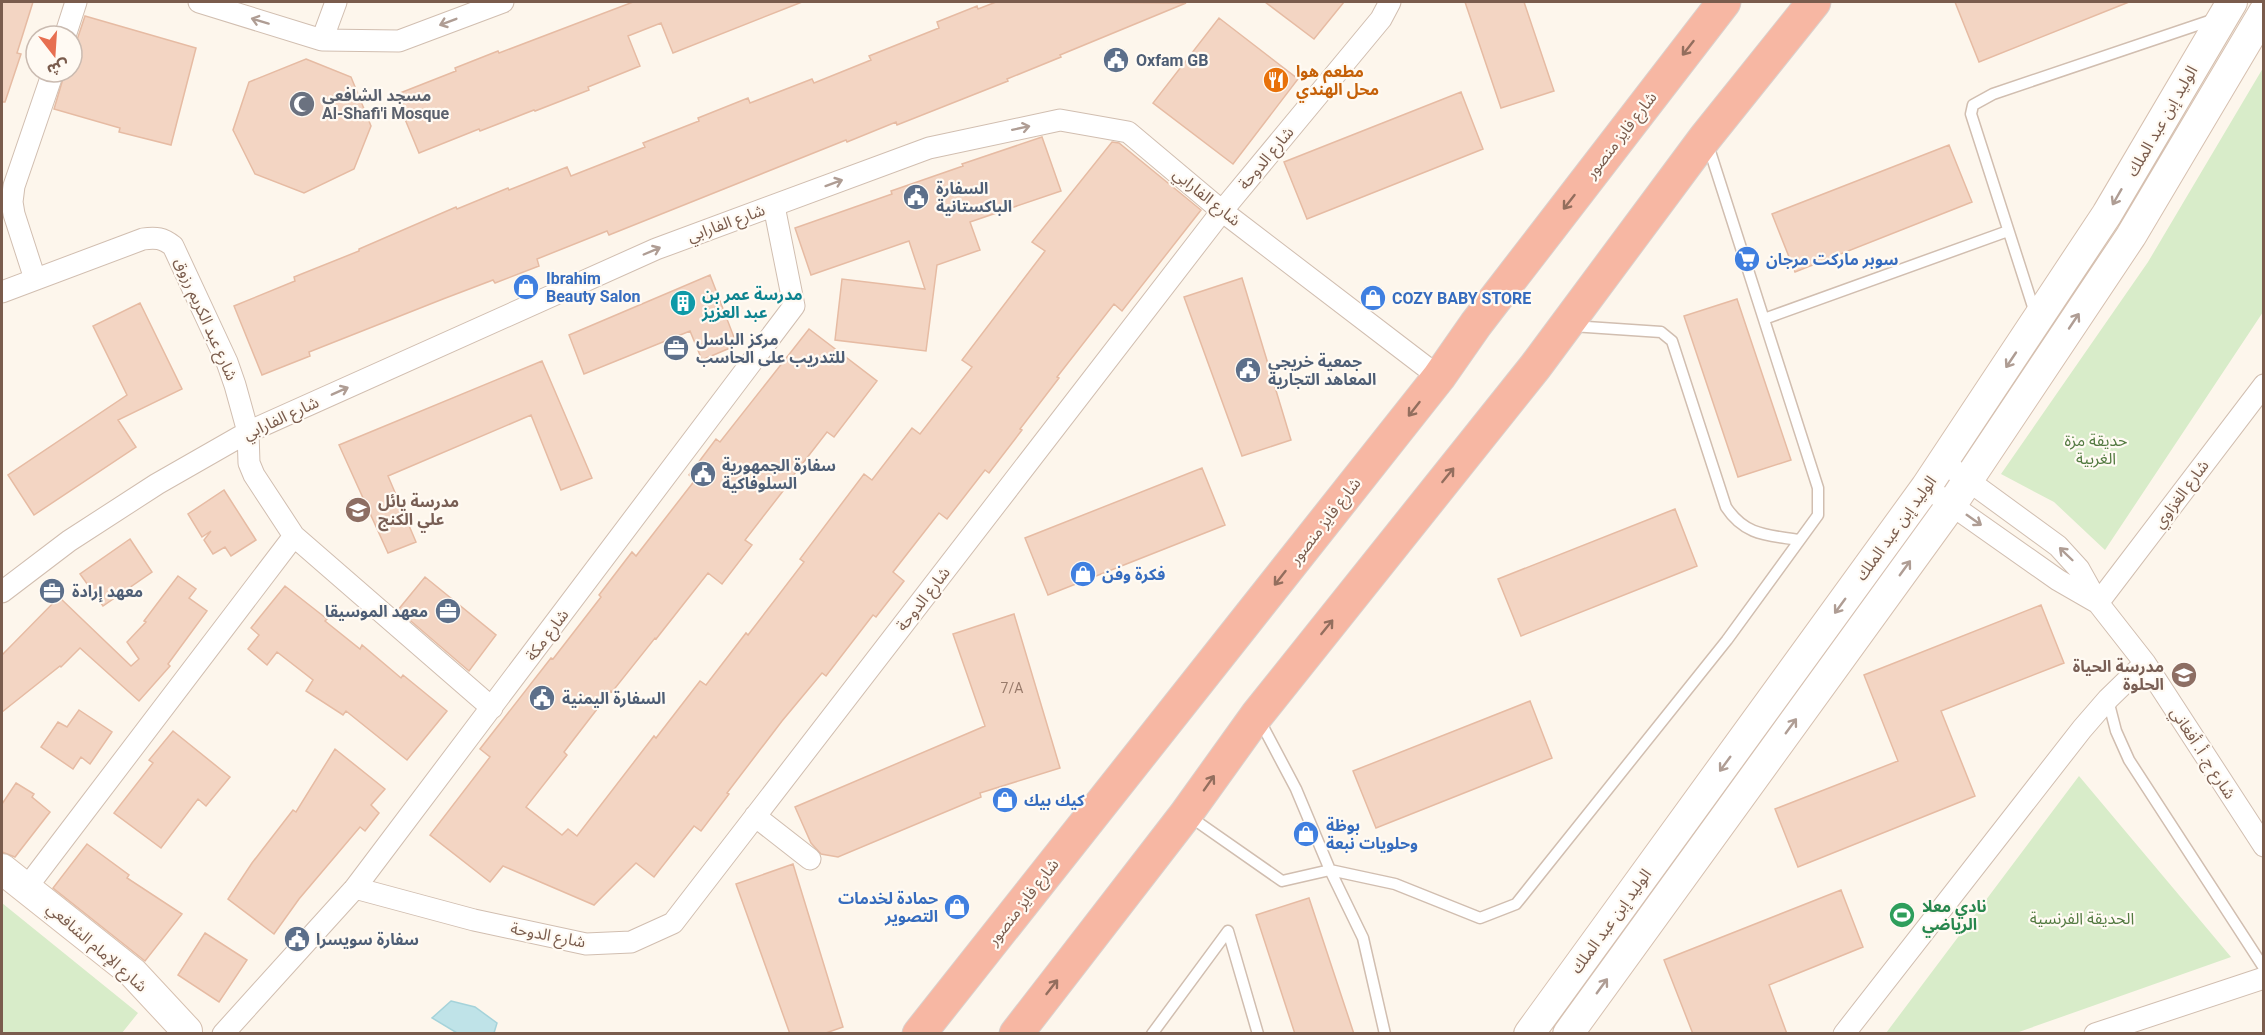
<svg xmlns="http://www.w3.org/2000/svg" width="2265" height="1035" viewBox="0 0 2265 1035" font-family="Roboto,'Noto Sans Arabic',sans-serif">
  <rect width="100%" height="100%" fill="#fdf6ec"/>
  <!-- green -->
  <path fill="#d8ecc9" d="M2263 68V312L2105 550 2054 502 2001 474 2148 262Z
    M2079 776 2231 957 2016 1033H1886Z
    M2 903 138 1013 122 1033H2Z"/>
  <!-- water -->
  <path fill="#bfe3e8" stroke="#a5d3da" stroke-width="1.5" d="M451 1001 475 1007 497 1023 494 1033H457L432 1018Z"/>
  <!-- building -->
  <path fill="#f3d5c3" stroke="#e6bba3" stroke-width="1.5" d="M2 2H33L17 53 21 54 5 102H2Z
    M633 2H802L673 53 661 23 628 36 640 66 588 87 589 90 535 111 534 110 480 131 479 129 419 153 395 95 456 71 455 68 498 51 499 53Z
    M996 2 1186 3 1060 55 1061 57 1007 79 1008 81 897 125 896 122 847 142 846 140 609 235 607 231 537 259 539 266 495 283 493 280 443 299 309 352 310 356 262 375 234 306 295 281 294 277 359 251V249L456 207 457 209 508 188 509 190 567 167 571 176 645 147 643 143 699 121 698 118 748 98 750 103 812 79 814 83 871 60 869 56 939 28 937 22 977 6 978 9Z
    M1265 2H1344L1314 39Z
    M1465 2H1524L1554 91 1501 108Z
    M1955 2H2129L1979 62Z
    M85 16 196 48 171 145 119 132 120 128 54 109 65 72H72V46L77 40Z
    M1219 18 1298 79 1233 164 1153 103Z
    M306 59 351 77 371 126 354 169 304 193 255 174 233 130 249 82Z
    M1461 92 1483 149 1307 219 1284 162Z
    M1042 137 1061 191 970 222 980 250 937 265 926 351 835 340 842 279 925 289 909 241 811 275 795 228 892 194 891 191 963 166 962 164Z
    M1112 142 1119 143 1201 210 1122 311 1114 304 1057 377 1059 378 1020 429 1022 430 989 473 985 470 947 519 939 513 893 572 904 581 876 617 873 615 826 676 822 673 782 721 727 793 729 794 701 831 694 826 654 877 636 863 594 905 503 866 490 882 430 835 490 757 480 749 551 658 553 659 601 597 599 595 632 552 636 556 695 480 689 475 716 439 720 442 809 329 877 381 834 437 827 432 782 490 783 491 745 540 752 545 722 584 708 573 656 639 655 638 612 692 611 691 564 752 567 755 526 807 562 835 568 829 577 836 654 736 656 738 700 681 706 685 746 633 748 635 804 562 800 559 864 474 872 480 912 428 920 434 972 367 962 360 1045 251 1032 242Z
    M1949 145 1972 202 1795 272 1772 214Z
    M710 275 737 345 702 360 690 331 584 374 569 335Z
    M1242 278 1291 440 1242 456 1184 297Z
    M1737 299 1791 460 1738 477 1684 316Z
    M140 303 182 389 118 420 136 447 34 515 8 475 127 395 93 326Z
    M542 361 592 478 561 490 531 415 388 476 416 542 388 553 339 445Z
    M1202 468 1225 525 1048 595 1025 538Z
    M224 490 256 540 231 556 225 547 213 554 204 540 211 531 202 537 188 514Z
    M1675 509 1697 566 1521 636 1498 579Z
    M130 539 152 572 103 606 80 574Z
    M178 576 196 589 189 598 207 611 168 664 170 666 139 701 80 648 61 667 60 666 2 712V655L59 597 131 666 139 659 127 642 146 622 144 621Z
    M425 577 496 635 469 671 398 610Z
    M285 586 327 619 325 621 360 649 362 645 401 678 403 675 447 711 407 760 346 711 343 715 306 691 313 680 277 652 267 665 248 649 259 635 251 628Z
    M2041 605 2064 663 1941 711 1975 796 1798 867 1775 809 1898 761 1864 675Z
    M1014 614 1060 768 980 793 981 797 838 857 821 854 811 843 795 807 985 726 953 634Z
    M1530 701 1552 758 1376 828 1353 771Z
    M79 710 112 732 90 764 81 757 73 769 41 747 58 722 67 727Z
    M173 731 230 777 206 806 198 799 161 848 114 813 153 763 149 760Z
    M335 749 385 789 371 805 379 813 365 831 360 827 299 899 274 934 228 899 252 863 293 810 296 812Z
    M16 783 34 794 32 797 50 812 15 857 2 852V804Z
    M87 844 129 875 127 878 182 914 145 961 53 888Z
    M793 864 843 1027 823 1034H790L736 884Z
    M1841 890 1863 947 1769 985 1787 1034H1693L1664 960Z
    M1309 898 1354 1034H1295L1256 915Z
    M205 933 247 960 219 1002 178 975Z"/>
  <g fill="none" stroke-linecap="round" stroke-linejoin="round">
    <!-- lane casing -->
    <g stroke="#d1beb0" stroke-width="13">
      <path id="lane" d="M2035 313 1971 114 1973 105 1993 94 2215 19
        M1764 319 2008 231
        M1572 326 1661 332 1672 341 1726 507C1745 536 1768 535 1799 540
        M2108 700 2116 731 2129 760 2264 968
        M1260 721 1296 789 1330 870 1395 884 1480 918 1516 904 1727 640 1818 515V488L1708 145
        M1189 816 1282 881 1330 870 1363 938 1385 1034
        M1152 1034 1228 931 1258 1034"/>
    </g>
    <!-- street casing -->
    <g stroke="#d1beb0" stroke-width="23">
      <path id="street" d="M199 2 322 40 399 41 503 2
        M65 36 76 2
        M322 40 336 2
        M35 279 14 214 12 202 14 186 53 72
        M2 292 143 239C156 237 163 238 173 246L227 362 235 385 248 432 249 463 254 475 294 536 492 708
        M1943 462 2058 546 2079 569 2098 603 2145 663 2264 846
        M1926 487 2058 580 2098 603
        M2 592 69 541 157 484 248 432 656 249 929 148 1060 120 1128 132 1222 211 1439 377
        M2098 603 2264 385
        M755 816 810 859
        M27 887 294 536
        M355 888 474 920 586 944 631 942 673 923 1222 211 1381 19 1390 2
        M223 1034 355 888 794 306 774 206
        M1844 1034 2082 729 2108 699 2145 663
        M2095 1034 2264 978"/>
    </g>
    <!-- secondary casing -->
    <g stroke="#d6c0b0" stroke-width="32">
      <path id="secondary" d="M2 869 133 973 187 1031
        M1529 1034 1926 487 2107 214 2232 2
        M1568 1034 1952 504 2131 236 2264 12"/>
    </g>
    <!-- highway casing -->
    <g stroke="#dad1cd" stroke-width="35">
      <path id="highway" d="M919 1034 1439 377 1476 324 1724 2
        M1016 1034 1186 814 1257 715 1535 367 1705 138 1814 2"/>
    </g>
    <!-- lane -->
    <use href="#lane" stroke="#fff" stroke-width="10"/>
    <!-- street -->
    <use href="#street" stroke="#fff" stroke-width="21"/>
    <!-- secondary -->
    <use href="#secondary" stroke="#fff" stroke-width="30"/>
    <!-- highway -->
    <use href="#highway" stroke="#f7b7a3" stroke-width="33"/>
  </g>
  <!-- one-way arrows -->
  <defs><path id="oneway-shaft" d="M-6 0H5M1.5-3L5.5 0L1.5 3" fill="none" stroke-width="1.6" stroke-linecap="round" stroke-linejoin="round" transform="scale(1.5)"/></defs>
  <g stroke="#af9d94">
    <use href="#oneway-shaft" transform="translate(260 21) rotate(-163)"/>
    <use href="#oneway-shaft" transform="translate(448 22) rotate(159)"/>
    <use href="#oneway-shaft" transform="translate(1021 128) rotate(-12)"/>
    <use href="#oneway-shaft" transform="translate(834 183) rotate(-20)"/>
    <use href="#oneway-shaft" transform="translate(2117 197) rotate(120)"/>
    <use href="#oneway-shaft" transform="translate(652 251) rotate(-23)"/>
    <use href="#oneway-shaft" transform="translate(2074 321) rotate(-56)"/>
    <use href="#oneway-shaft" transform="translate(2011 360) rotate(124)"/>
    <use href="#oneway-shaft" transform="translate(340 391) rotate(-24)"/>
    <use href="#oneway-shaft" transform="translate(1974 520) rotate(35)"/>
    <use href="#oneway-shaft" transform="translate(2066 554) rotate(-136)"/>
    <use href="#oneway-shaft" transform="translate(1905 568) rotate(-54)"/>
    <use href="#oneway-shaft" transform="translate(1840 606) rotate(126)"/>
    <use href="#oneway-shaft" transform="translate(1791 726) rotate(-54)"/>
    <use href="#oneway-shaft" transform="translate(1725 764) rotate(126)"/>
    <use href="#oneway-shaft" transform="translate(1602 986) rotate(-54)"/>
  </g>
  <g stroke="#936e5e">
    <use href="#oneway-shaft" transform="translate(1688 48) rotate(128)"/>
    <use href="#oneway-shaft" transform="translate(1569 202) rotate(128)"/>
    <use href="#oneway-shaft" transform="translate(1414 409) rotate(128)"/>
    <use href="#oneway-shaft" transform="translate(1448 475) rotate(-51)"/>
    <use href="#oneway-shaft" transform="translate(1280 578) rotate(128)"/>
    <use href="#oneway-shaft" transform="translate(1327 627) rotate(-51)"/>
    <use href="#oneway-shaft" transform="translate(1209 783) rotate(-55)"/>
    <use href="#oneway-shaft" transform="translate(1052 987) rotate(-52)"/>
  </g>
  <!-- icons -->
  <defs>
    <g id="civic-disc" transform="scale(1.35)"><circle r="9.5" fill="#5c6f8a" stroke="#fffaf3"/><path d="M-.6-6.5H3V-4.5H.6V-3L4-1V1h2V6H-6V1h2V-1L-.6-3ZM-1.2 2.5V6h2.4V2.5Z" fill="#fff"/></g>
    <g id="restaurant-disc" transform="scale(1.35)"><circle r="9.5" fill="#e8710a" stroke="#fffaf3"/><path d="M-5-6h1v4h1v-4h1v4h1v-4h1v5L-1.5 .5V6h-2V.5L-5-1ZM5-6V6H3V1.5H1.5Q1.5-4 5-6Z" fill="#fff"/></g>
    <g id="mosque-disc" transform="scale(1.35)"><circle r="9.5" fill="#6b7280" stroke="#fffaf3"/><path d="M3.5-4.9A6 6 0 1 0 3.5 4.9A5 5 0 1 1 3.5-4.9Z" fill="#fff"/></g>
    <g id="supermarket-disc" transform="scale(1.35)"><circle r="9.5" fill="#3f7fe0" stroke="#fffaf3"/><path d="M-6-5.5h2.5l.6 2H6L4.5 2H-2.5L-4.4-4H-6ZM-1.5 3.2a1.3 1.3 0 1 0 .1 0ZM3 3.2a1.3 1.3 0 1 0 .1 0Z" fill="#fff"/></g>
    <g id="shop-disc" transform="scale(1.35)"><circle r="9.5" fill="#3f7fe0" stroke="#fffaf3"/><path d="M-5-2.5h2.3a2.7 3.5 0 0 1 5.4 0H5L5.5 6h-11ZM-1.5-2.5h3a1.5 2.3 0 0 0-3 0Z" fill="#fff"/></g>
    <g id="building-disc" transform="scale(1.35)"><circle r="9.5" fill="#0f9aa8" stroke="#fffaf3"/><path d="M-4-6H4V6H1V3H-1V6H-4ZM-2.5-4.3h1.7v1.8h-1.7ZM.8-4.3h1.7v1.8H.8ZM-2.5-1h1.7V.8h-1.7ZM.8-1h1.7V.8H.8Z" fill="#fff"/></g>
    <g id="office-disc" transform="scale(1.35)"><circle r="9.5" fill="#5c6f8a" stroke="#fffaf3"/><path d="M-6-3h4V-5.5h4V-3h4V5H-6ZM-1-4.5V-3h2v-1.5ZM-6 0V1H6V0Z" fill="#fff"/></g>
    <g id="school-disc" transform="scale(1.35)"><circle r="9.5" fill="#8d6e63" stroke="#fffaf3"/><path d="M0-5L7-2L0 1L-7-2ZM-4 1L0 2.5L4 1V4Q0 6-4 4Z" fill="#fff"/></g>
    <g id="stadium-disc" transform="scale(1.35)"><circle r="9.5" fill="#2e9e5b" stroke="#fffaf3"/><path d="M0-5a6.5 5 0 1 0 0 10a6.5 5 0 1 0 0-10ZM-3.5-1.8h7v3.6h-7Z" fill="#fff"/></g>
  </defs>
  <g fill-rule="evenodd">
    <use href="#civic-disc" x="1116" y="60"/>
    <use href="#restaurant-disc" x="1276" y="80"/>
    <use href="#mosque-disc" x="302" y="104"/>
    <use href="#civic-disc" x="916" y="197"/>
    <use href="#supermarket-disc" x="1747" y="259"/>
    <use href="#shop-disc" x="526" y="287"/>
    <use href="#shop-disc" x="1373" y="298"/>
    <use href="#building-disc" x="683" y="303"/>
    <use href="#office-disc" x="676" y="348"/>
    <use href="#civic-disc" x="1248" y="370"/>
    <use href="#civic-disc" x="703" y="474"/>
    <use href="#school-disc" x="358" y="510"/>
    <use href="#shop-disc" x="1083" y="574"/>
    <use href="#office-disc" x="52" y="591"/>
    <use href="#office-disc" x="448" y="611"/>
    <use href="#school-disc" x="2184" y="675"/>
    <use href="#civic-disc" x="542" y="698"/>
    <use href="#shop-disc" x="1005" y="800"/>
    <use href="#shop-disc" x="1306" y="834"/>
    <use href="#shop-disc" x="957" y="907"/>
    <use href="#stadium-disc" x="1902" y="915"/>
    <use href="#civic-disc" x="297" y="939"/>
  </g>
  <g text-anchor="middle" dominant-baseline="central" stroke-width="4.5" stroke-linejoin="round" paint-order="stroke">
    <!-- number labels -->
    <g font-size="14" fill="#987a6a">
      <text x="1012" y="688">7/A</text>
    </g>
    <!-- service labels -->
    <g font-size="16" font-weight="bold" fill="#4e5e75" stroke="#fffaf3" text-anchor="start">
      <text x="1136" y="60">Oxfam GB</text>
      <text x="936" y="188">السفارة<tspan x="936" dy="18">الباكستانية</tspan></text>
      <text x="696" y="339">مركز الباسل<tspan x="696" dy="18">للتدريب على الحاسب</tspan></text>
      <text x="1268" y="361">جمعية خريجي<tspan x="1268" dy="18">المعاهد التجارية</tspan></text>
      <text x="722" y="465">سفارة الجمهورية<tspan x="722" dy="18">السلوفاكية</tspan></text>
      <text x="72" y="591">معهد إرادة</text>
      <text x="428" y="611" text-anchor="end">معهد الموسيقا</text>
      <text x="562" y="698">السفارة اليمنية</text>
      <text x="316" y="939">سفارة سويسرا</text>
    </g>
    <!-- food labels -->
    <g font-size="16" font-weight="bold" fill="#c56008" stroke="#fffaf3" text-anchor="start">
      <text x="1296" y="71">مطعم هوا<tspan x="1296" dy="18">محل الهندي</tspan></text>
    </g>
    <!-- worship labels -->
    <g font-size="16" font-weight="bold" fill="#5b616d" stroke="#fffaf3" text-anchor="start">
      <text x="322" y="95">مسجد الشافعي<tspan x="322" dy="18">Al-Shafi'i Mosque</tspan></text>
    </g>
    <!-- street labels -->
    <g font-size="16" fill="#7a5c4d" stroke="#fffaf3">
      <text transform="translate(2162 121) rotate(-60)">الوليد إبن عبد الملك</text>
      <text transform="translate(1621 135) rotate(-52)">شارع فايز منصور</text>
      <text transform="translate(1266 158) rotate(-50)">شارع الدوحة</text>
      <text transform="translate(1207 197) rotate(39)">شارع الفارابي</text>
      <text transform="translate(726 223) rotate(-20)">شارع الفارابي</text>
      <text transform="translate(206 319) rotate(66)">شارع عبد الكريم رزوق</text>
      <text transform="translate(281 418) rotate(-25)">شارع الفارابي</text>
      <text transform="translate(2181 494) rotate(-53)">شارع الغزاوي</text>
      <text transform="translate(1325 521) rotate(-52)">شارع فايز منصور</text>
      <text transform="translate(1896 528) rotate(-54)">الوليد إبن عبد الملك</text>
      <text transform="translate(923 599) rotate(-52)">شارع الدوحة</text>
      <text transform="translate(547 635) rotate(-53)">شارع مكة</text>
      <text transform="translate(2203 753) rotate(57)">شارع ج. أ. أفغاني</text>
      <text transform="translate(1023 902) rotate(-52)">شارع فايز منصور</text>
      <text transform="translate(1611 921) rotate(-54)">الوليد إبن عبد الملك</text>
      <text transform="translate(548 935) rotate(11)">شارع الدوحة</text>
      <text transform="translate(97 947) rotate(41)">شارع الإمام الشافعي</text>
    </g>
    <!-- shop labels -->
    <g font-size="16" font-weight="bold" fill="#366cbe" stroke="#fffaf3" text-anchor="start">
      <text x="1766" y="259">سوبر ماركت مرجان</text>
      <text x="546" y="278">Ibrahim<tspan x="546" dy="18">Beauty Salon</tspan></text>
      <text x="1392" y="298">COZY BABY STORE</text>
      <text x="1102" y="574">فكرة وفن</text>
      <text x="1024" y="800">كيك بيك</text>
      <text x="1326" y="825">بوظة<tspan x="1326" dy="18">وحلويات نبعة</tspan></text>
      <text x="938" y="898" text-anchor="end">حمادة لخدمات<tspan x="938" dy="18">التصوير</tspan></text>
    </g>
    <!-- culture labels -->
    <g font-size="16" font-weight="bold" fill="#0d838f" stroke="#fffaf3" text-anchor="start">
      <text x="702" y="294">مدرسة عمر بن<tspan x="702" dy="18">عبد العزيز</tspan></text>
    </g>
    <!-- park labels -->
    <g font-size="16" fill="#537a41" stroke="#fffaf3">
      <text x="2096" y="440">حديقة مزة<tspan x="2096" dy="18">الغربية</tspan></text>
      <text x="2082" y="918">الحديقة الفرنسية</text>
    </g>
    <!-- education labels -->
    <g font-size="16" font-weight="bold" fill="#785e54" stroke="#fffaf3" text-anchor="start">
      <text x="378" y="501">مدرسة يائل<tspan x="378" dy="18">علي الكنج</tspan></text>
      <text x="2164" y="666" text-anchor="end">مدرسة الحياة<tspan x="2164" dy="18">الحلوة</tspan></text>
    </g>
    <!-- leisure labels -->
    <g font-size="16" font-weight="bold" fill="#27864d" stroke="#fffaf3" text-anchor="start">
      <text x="1922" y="906">نادي معلا<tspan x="1922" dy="18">الرياضي</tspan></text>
    </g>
  </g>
  <!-- border -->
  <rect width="2265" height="1035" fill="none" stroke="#7a5c4d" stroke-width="6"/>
  <!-- north arrow -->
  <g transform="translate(54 54) rotate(163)"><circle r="28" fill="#fffaf3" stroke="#cabbb1" stroke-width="1.5"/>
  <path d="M0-4.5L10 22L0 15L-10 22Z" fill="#e76f51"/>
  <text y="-9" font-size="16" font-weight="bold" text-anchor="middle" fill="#7a5c4d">ش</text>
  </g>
</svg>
